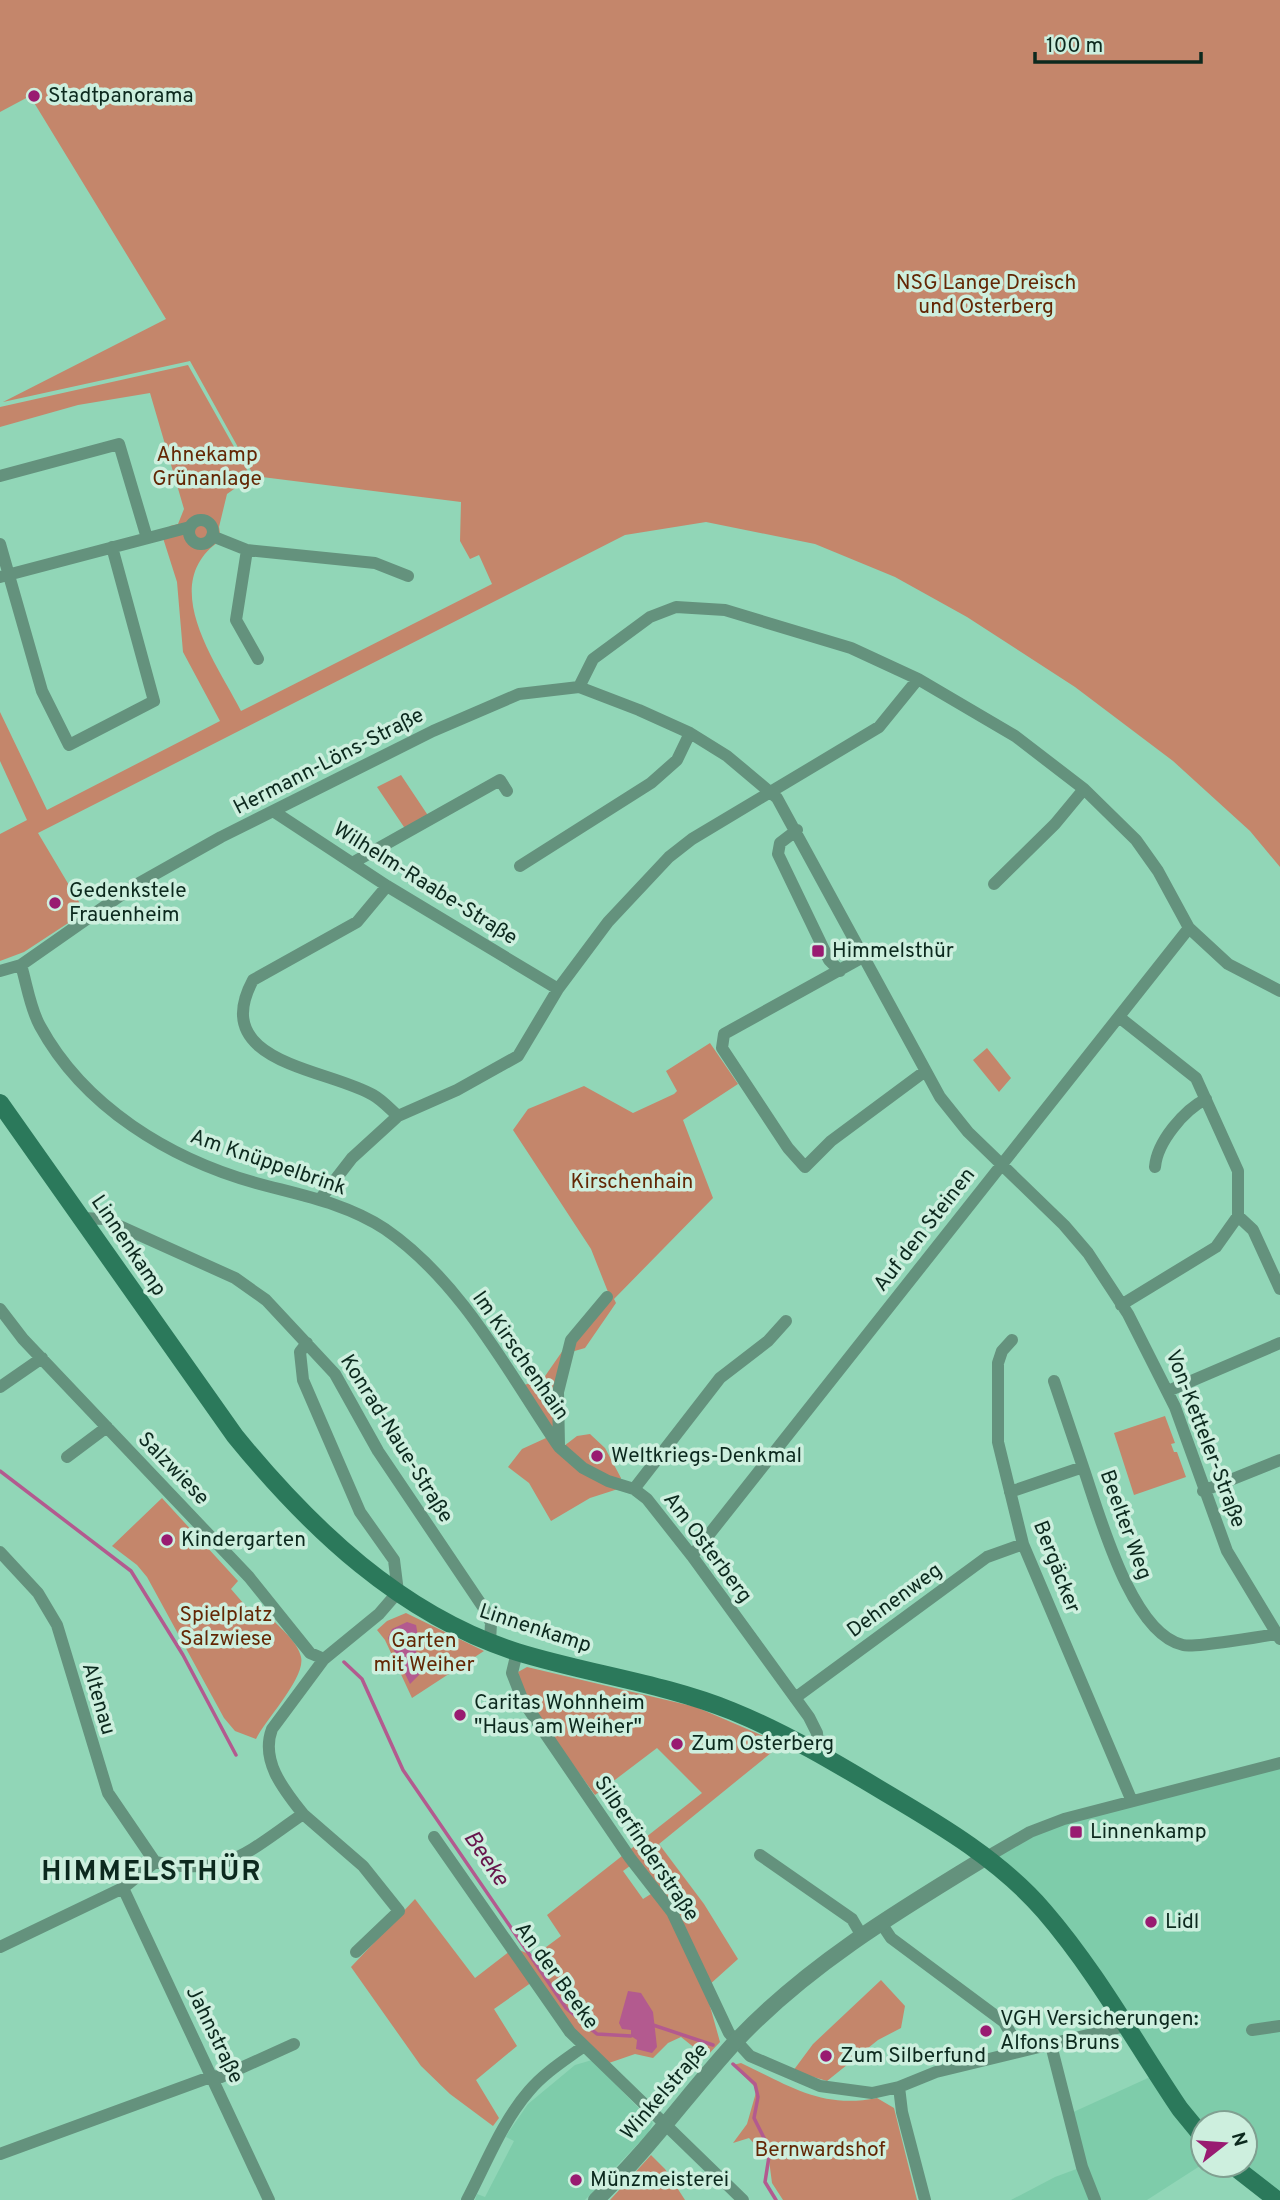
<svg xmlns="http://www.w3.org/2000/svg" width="1280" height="2200" viewBox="0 0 1280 2200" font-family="Overpass,sans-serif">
  <rect width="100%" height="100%" fill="#91d6b7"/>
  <!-- built -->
  <path fill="#7eccaa" d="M1280 1767V2200L1245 2165V2123H1203V2164L1147 2200H1011L1055 2177 1082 2167 1069 2114 1159 2073 994 1859 1022 1841 1070 1821Z
    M592 2060 653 2123 648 2133 585 2200H475L477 2194 485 2197 514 2141 506 2137 508 2133 528 2104 575 2065Z"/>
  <!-- green -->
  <path fill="#c4866b" d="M0 0H1280V867L1250 831 1173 761 1075 687 967 617 895 577 815 544 706 522 625 535 38 833 85 912 24 952 0 961V834L27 820 0 761V712L47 810 220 721 183 652 177 582 163 538 170 526 178 524 184 509 150 393 78 405 0 427V407L188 365 251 477 227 494 219 527 221 540C156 583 216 662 241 711L492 584 479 555 470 559 460 541 461 502 254 476 190 361 3 402 166 319 30 96 0 112Z
    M401 775 429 817 406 830 377 787Z
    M710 1043 738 1084 683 1120 713 1198 614 1299 616 1303 585 1348 571 1352 573 1342 610 1297 591 1249 513 1130 528 1109 584 1086 633 1113 674 1094 677 1091 666 1071Z
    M987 1048 1011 1078 999 1092 973 1060Z
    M568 1343 557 1438 521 1386 543 1379Z
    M1165 1416 1175 1443 1171 1444 1174 1452H1177L1186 1477 1134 1495 1114 1433Z
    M590 1434 605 1448 621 1478 618 1489 590 1498 551 1521 529 1483 508 1467 522 1449 546 1438 564 1446 577 1436Z
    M162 1498 238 1581 231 1589 262 1625 270 1617C280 1628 298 1642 301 1657 306 1677 266 1719 256 1739L235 1731 224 1718 147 1577 137 1565 112 1546Z
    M406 1613 484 1651 412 1698 385 1640 377 1630 387 1621Z
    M527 1667 696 1707 782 1744 659 1844 704 1904 738 1959 708 1986 672 1912 634 1863 623 1871 643 1899 654 1892 672 1915 708 1999 720 2042 706 2057 681 2037 668 2043 653 2058 635 2054 606 2064 569 2026 535 1980 494 2009 517 2046 476 2080 499 2118 493 2126 450 2094 421 2066 351 1967 415 1899 475 1978 514 1948 534 1956 561 1936 547 1915 702 1793 657 1748 595 1795 523 1696 518 1672Z
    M881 1980 905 2006 901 2028 878 2040 827 2081 793 2071 813 2044Z
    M741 2063C790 2086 822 2109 877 2098L894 2108 917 2200H783L772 2183 769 2160 749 2138 733 2143 747 2124 757 2089 733 2065Z
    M651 2155 665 2169 685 2200H610Z"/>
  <!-- water -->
  <path fill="#b35a8f" d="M407 1622 416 1625C421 1646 411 1652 420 1674L410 1684 388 1638 392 1629Z
    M628 1991 641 1993 653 2012 657 2047 652 2053 636 2049 637 2040 631 2036V2030L622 2029 619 2023Z"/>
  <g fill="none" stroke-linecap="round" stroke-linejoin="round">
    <!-- stream -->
    <path stroke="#b35a8f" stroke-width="3.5" d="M0 1471 131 1571 183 1655 236 1755
      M344 1662 362 1679 403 1770 566 2008 597 2034 631 2036
      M653 2025 713 2045
      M733 2064 755 2084 758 2097 754 2118 770 2150 765 2182 776 2200"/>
    <!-- minor -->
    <path stroke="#64927d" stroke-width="12" d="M0 476 119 444 147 538
      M189 532a12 12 0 1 1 24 0a12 12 0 1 1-24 0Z
      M212 536 247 550 375 563 408 576
      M0 544 42 691 69 745 154 701 112 547
      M247 550 236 620 258 659
      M0 577 190 527
      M579 687 593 659 650 617 676 607 725 610 851 648 918 679 1015 736 1084 789 1136 840 1158 871 1189 928 1228 964 1280 991
      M273 811 387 886 558 989
      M797 830 780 843 778 854 829 960 840 971
      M354 862 500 780 507 791
      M520 866 651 783 677 760 690 733
      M994 884 1055 824 1084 789
      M387 886 357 922 253 980C208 1063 326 1068 373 1095 382 1100 390 1109 398 1116
      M863 957 724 1034 722 1048 788 1148 805 1167 831 1141 924 1072
      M21 965C27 985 30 1008 40 1026 84 1107 170 1159 256 1183 300 1195 346 1203 385 1229 461 1281 508 1372 559 1447L583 1468 608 1481 634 1489 647 1499 692 1556 809 1717 817 1733 819 1753
      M0 971 21 965 134 886 221 837 433 731 519 694 579 687 639 710 690 733 727 756 777 798 940 1097 968 1132 1064 1225 1088 1253 1128 1314 1175 1407 1227 1551 1280 1639
      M1119 1017 1196 1078 1238 1171V1216L1216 1247 1121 1305
      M1155 1167C1157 1142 1184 1110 1206 1099
      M321 1198 352 1158 398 1116 457 1090 518 1056 558 989 608 922 669 857 692 839 879 727 918 679
      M1238 1216 1253 1230 1280 1289
      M82 1218 104 1219 235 1278 266 1300 335 1374 378 1451 485 1610 491 1623 490 1642
      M0 1309 23 1339 249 1577 310 1653 324 1659
      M1012 1340 1002 1351 998 1363V1442L1023 1544 1131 1799
      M0 1387 42 1358
      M1168 1391 1280 1343
      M559 1446 558 1392 571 1340 607 1297
      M67 1457 107 1427
      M1083 1467C1099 1513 1131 1634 1183 1645 1194 1648 1265 1636 1280 1633
      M634 1489 720 1378 768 1341 786 1321
      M1203 1491 1280 1460
      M1010 1492 1083 1467 1054 1381
      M0 1552 38 1593 57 1625 108 1793 155 1862
      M692 1556 1189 928
      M517 1652 512 1673 523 1701 630 1858 672 1912 729 2033 750 2056 820 2086 872 2093 899 2087 936 2072 1125 2026
      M795 1698 987 1557 1023 1544
      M303 1814 363 1866 399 1911 356 1952
      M434 1837 570 2032 743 2200
      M760 1855 852 1919 862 1936
      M985 1858 1030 1832 1064 1819 1280 1763
      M123 1888 269 2200
      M881 1923 891 1938 1004 2022 1021 2051
      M0 1947 123 1888 155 1862C228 1877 246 1853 303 1814 284 1790 260 1761 272 1729L324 1659 379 1614 398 1592 394 1560 360 1512 303 1380 300 1352 307 1343
      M1252 2030 1280 2026
      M1051 2045 1082 2167 1095 2200
      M899 2087 902 2112 925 2200
      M0 2154 213 2076 221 2077 294 2044
      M467 2200C486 2164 502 2122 529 2091 544 2073 565 2060 584 2046"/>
    <!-- tertiary -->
    <path stroke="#64927d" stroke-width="16" d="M596 2200C648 2151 689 2092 737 2040 808 1965 898 1911 985 1858"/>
    <!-- secondary -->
    <path stroke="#2b795b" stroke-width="18" d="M0 1103 235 1436C310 1528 401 1615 517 1652 588 1674 663 1683 732 1711 786 1733 836 1763 886 1793 942 1826 1001 1861 1044 1911 1096 1971 1136 2044 1180 2109L1203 2137
      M1232 2165 1277 2200"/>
  </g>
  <!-- markers -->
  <g fill="#991b71" stroke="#cdefde" stroke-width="2.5">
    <circle cx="34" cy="96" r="7"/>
    <circle cx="55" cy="903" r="7"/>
    <rect x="811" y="944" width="14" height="14" rx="3.5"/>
    <circle cx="597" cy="1456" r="7"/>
    <circle cx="167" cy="1540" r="7"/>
    <circle cx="460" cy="1715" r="7"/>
    <circle cx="677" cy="1744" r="7"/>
    <rect x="1069" y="1825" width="14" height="14" rx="3.5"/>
    <circle cx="1151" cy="1922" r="7"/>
    <circle cx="986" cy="2031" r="7"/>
    <circle cx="826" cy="2056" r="7"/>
    <circle cx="576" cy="2180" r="7"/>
  </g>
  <g text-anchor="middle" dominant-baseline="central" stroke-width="7" stroke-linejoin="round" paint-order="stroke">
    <!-- poi labels -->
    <g font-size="21" fill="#0c291e" stroke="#cdefde" text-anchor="start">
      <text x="48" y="96">Stadtpanorama</text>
      <text x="69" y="891">Gedenkstele<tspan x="69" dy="24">Frauenheim</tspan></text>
      <text x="832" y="951">Himmelsthür</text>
      <text x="611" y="1456">Weltkriegs-Denkmal</text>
      <text x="181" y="1540">Kindergarten</text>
      <text x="474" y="1703">Caritas Wohnheim<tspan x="474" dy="24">"Haus am Weiher"</tspan></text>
      <text x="691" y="1744">Zum Osterberg</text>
      <text x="1090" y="1832">Linnenkamp</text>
      <text x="1165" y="1922">Lidl</text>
      <text x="1000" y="2019">VGH Versicherungen:<tspan x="1000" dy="24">Alfons Bruns</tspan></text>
      <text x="840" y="2056">Zum Silberfund</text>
      <text x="590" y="2180">Münzmeisterei</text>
    </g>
    <!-- park labels -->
    <g font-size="21" fill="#632705" stroke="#cdefde">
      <text x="986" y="283">NSG Lange Dreisch<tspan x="986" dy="24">und Osterberg</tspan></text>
      <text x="207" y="455">Ahnekamp<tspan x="207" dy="24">Grünanlage</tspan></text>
      <text x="632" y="1182">Kirschenhain</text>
      <text x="226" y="1615">Spielplatz<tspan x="226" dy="24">Salzwiese</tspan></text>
      <text x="424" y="1641">Garten<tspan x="424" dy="24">mit Weiher</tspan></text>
      <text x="820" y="2150">Bernwardshof</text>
    </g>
    <!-- street labels -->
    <g font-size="21" fill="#0c291e" stroke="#cdefde">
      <text transform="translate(329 762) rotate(-27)">Hermann-Löns-Straße</text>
      <text transform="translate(425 884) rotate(32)">Wilhelm-Raabe-Straße</text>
      <text transform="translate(268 1163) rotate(19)">Am Knüppelbrink</text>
      <text transform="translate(925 1230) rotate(-52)">Auf den Steinen</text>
      <text transform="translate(128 1246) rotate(56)">Linnenkamp</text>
      <text transform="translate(520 1356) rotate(55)">Im Kirschenhain</text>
      <text transform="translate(396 1439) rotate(58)">Konrad-Naue-Straße</text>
      <text transform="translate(1205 1439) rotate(69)">Von-Ketteler-Straße</text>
      <text transform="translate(173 1469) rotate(46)">Salzwiese</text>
      <text transform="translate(1125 1525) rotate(70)">Beelter Weg</text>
      <text transform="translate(707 1548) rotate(53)">Am Osterberg</text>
      <text transform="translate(1056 1567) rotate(69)">Bergäcker</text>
      <text transform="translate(895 1601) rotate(-36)">Dehnenweg</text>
      <text transform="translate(535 1629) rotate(18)">Linnenkamp</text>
      <text transform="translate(98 1699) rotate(74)">Altenau</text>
      <text transform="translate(646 1849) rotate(56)">Silberfinderstraße</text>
      <text transform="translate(556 1976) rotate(54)">An der Beeke</text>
      <text transform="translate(214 2035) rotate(64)">Jahnstraße</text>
      <text transform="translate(665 2092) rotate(-49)">Winkelstraße</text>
    </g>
    <!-- water labels -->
    <g font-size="23" font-style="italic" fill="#67154c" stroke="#cdefde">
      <text transform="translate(485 1859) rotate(56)">Beeke</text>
    </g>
    <!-- district labels -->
    <g font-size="28" font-weight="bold" letter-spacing="2" fill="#0c291e" stroke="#cdefde">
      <text x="152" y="1873">HIMMELSTHÜR</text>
    </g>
  </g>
  <!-- north arrow -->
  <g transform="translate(1224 2144) rotate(73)"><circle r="33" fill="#cdefde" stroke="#80a091" stroke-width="2"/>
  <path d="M0-5L12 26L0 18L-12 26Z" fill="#991b71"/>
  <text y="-10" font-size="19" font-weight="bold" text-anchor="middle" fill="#0c291e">N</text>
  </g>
  <!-- scale -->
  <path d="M1035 52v10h166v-10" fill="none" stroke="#0c291e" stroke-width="3.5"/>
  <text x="1046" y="52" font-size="21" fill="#0c291e" stroke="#cdefde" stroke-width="5" paint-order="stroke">100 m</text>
</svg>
